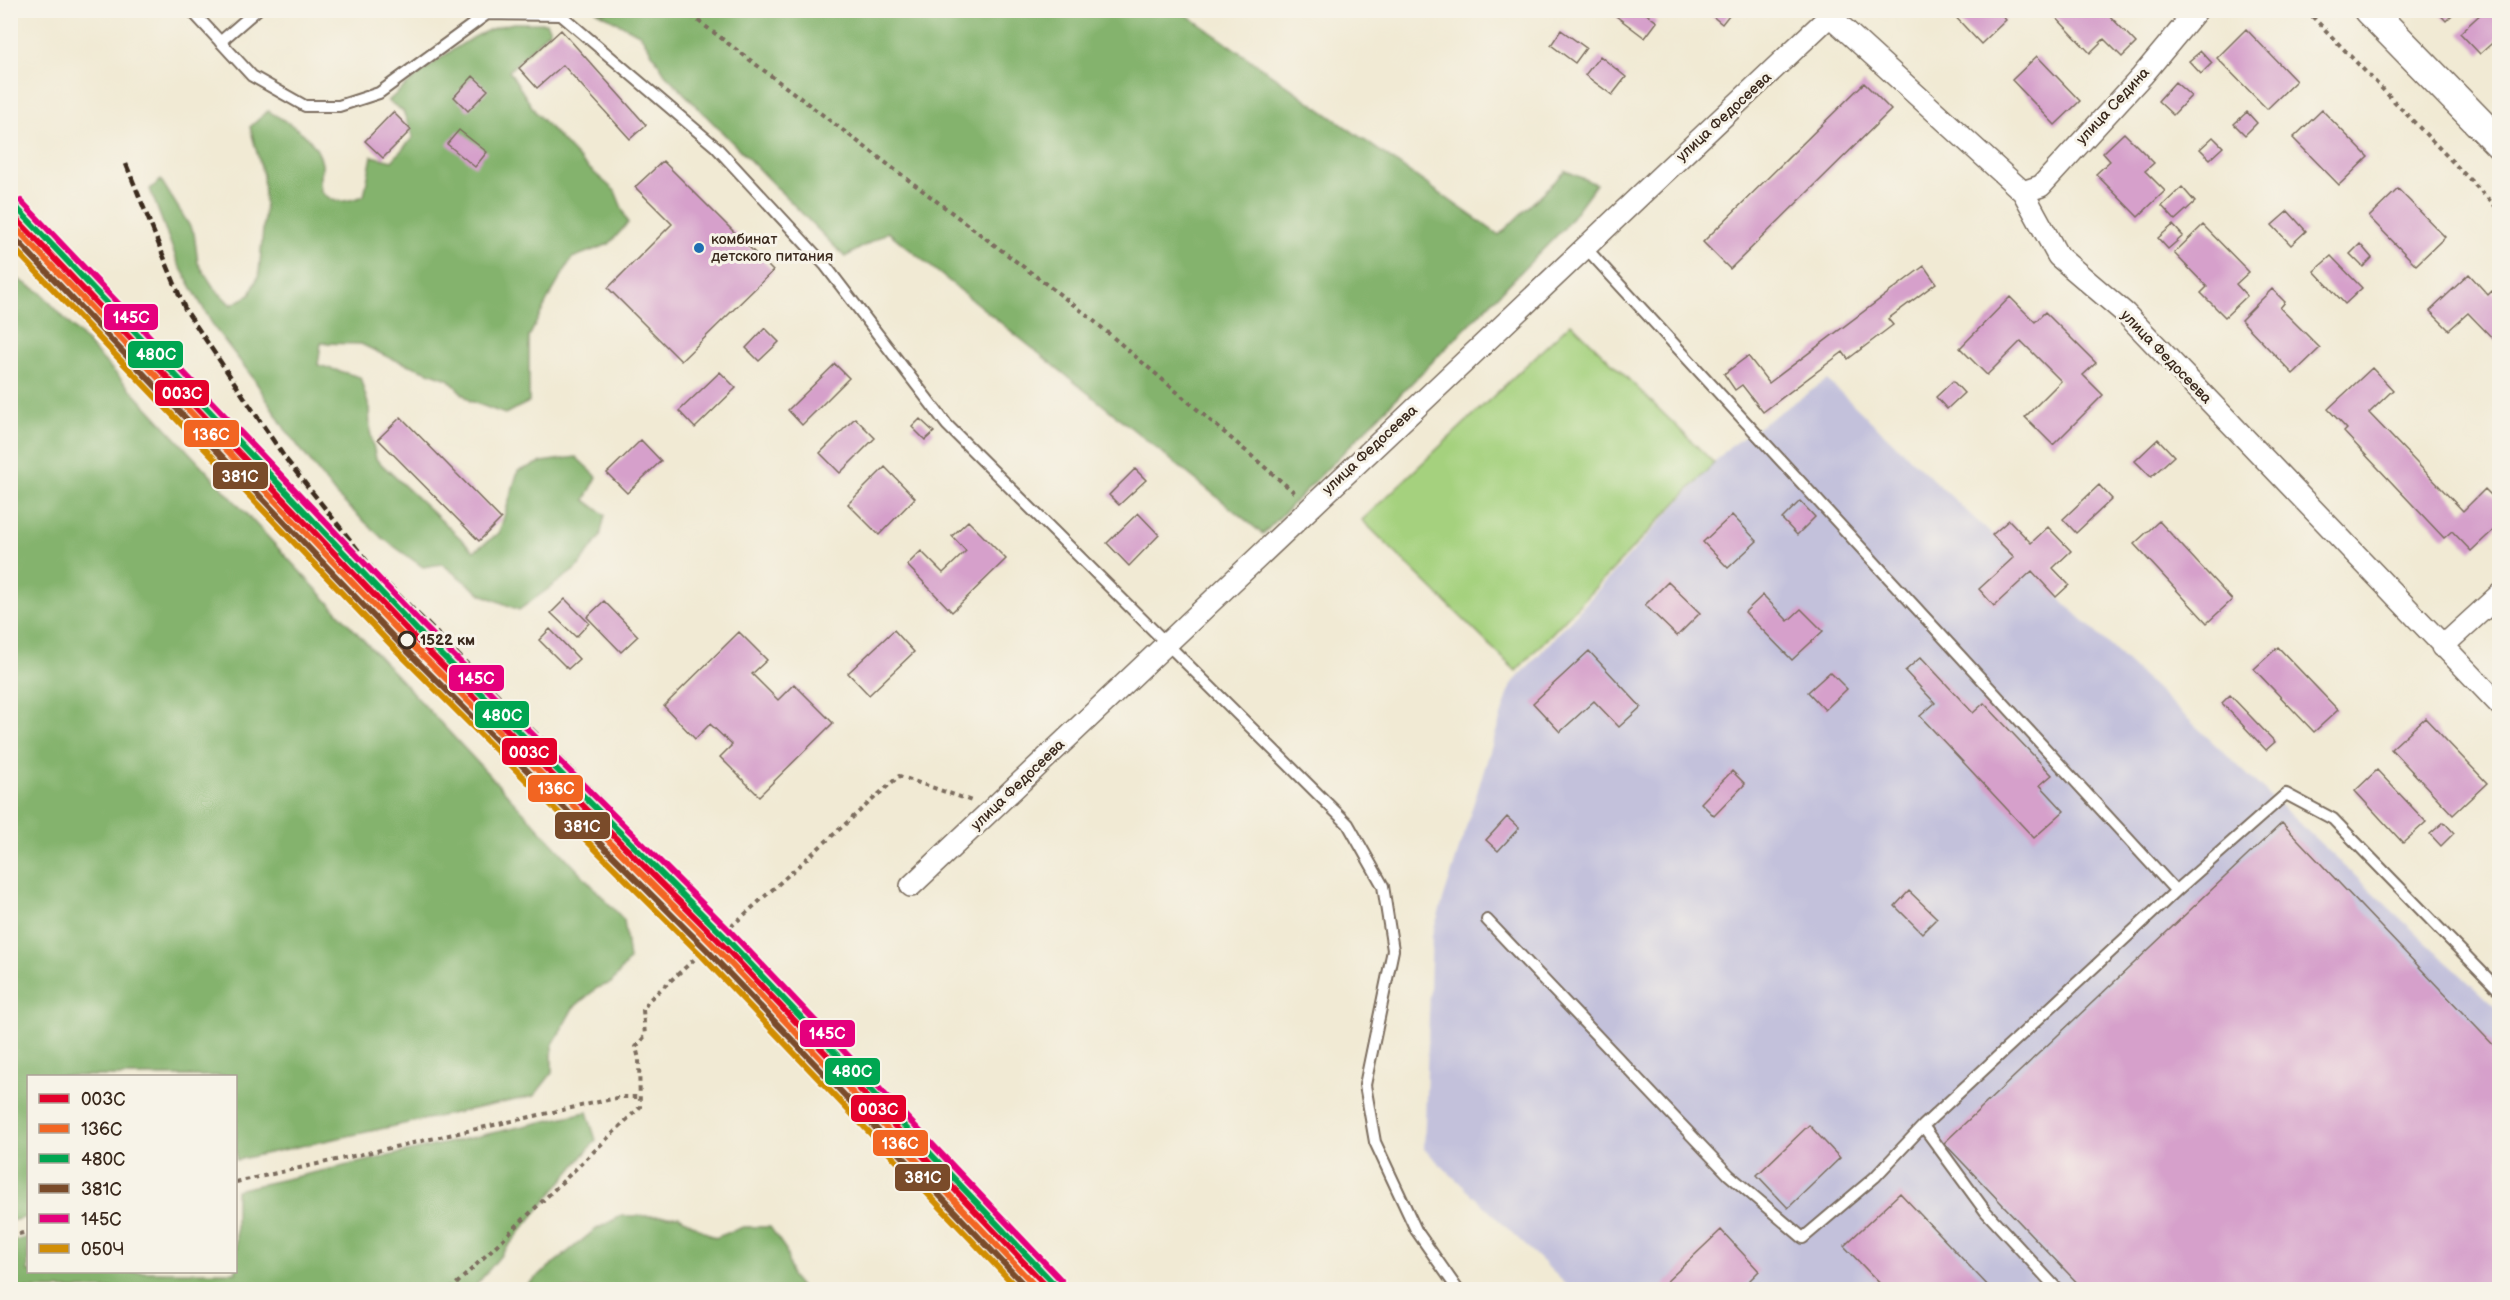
<svg xmlns="http://www.w3.org/2000/svg" width="2510" height="1300" viewBox="0 0 2510 1300" font-family="'Balsamiq Sans',sans-serif">
  <rect width="100%" height="100%" fill="#f7f3e8"/>
  <filter id="ink" filterUnits="userSpaceOnUse"><feTurbulence type="fractalNoise" baseFrequency=".0167" numOctaves="2"/><feDisplacementMap in="SourceGraphic" scale="12" xChannelSelector="R" yChannelSelector="G"/><feConvolveMatrix kernelMatrix="1 2 1 2 8 2 1 2 1" color-interpolation-filters="sRGB"/></filter>
  <filter id="wash" filterUnits="userSpaceOnUse"><feTurbulence type="fractalNoise" baseFrequency=".008" numOctaves="4" result="noise"/><feDisplacementMap in="SourceGraphic" scale="24" xChannelSelector="R" yChannelSelector="G"/><feGaussianBlur stdDeviation="1.35" result="paint"/><feColorMatrix in="noise" values="0 0 0 0 0 0 0 0 0 0 0 0 0 0 0 0 0 1.4 0 .05"/><feComposite in="paint" operator="in"/></filter>
  <g filter="url(#wash)">
    <rect width="100%" height="100%" fill="#f1ead4"/>
    <!-- industrial -->
    <path fill="#c3c1db" d="M1827 380 2499 1011V1289H1571L1424 1149 1432 935 1511 685 1729 447Z"/>
    <!-- green -->
    <path fill="#a5d17e" stroke="#707e4e" stroke-width="1.5" d="M1571 323 1714 463 1516 671 1362 520Z"/>
    <!-- forest -->
    <path fill="#84b36d" stroke="#606e46" stroke-width="1.5" d="M596 11H1181L1499 235 1566 171 1596 184 1564 228 1263 534 888 232 845 257 665 74 641 35Z
      M513 23H546L550 30 509 71 536 113 583 163 615 191 628 223 609 244 572 258 548 299 529 337V402L505 414 470 401 448 379 390 358 361 344 321 343 318 365 360 377 369 407 370 431 376 459 474 551 499 533 518 471 542 462 576 457 597 477 585 500 605 515 600 537 577 568 519 610 481 594 442 564 423 567 381 537 336 495 285 429 254 379 214 327 178 263 150 189 161 180 194 233 198 263 214 288 231 305 250 295 259 274 265 207 263 175 250 127 268 111C289 123 317 137 322 164 323 168 320 173 320 178 319 182 321 188 321 192 336 205 346 202 364 196L372 156 392 161 413 137 403 111 388 101C416 76 452 46 487 31 495 27 505 25 513 23Z
      M11 275 40 292 624 920 629 960 611 983 597 988 573 1008 552 1046V1073L534 1096 236 1160V1076H28V1217L11 1221Z
      M587 1112 596 1140 473 1289H11V1242L28 1237V1272H236V1190Z
      M621 1216H679L715 1238 743 1227H770L786 1250 791 1276 802 1289H522L595 1230Z"/>
    <g id="blocks">
      <!-- building -->
      <path fill="#d6a0cb" d="M1608 10H1641L1657 22 1645 38Z
        M1705 10H1733L1722 24Z
        M1949 10H1997L2006 20 1981 44Z
        M2049 10H2104L2136 43 2122 57 2104 39 2090 53Z
        M2436 10H2457L2446 21Z
        M2485 10H2490L2500 20V36L2480 54 2460 33Z
        M2246 29 2296 81 2267 109 2217 58Z
        M561 30 646 125 630 139 563 65 537 88 519 68Z
        M1561 30 1586 48 1575 63 1551 45Z
        M2201 51 2212 63 2201 74 2189 61Z
        M1600 56 1626 77 1612 95 1585 75Z
        M2037 56 2080 101 2055 125 2012 80Z
        M473 76 488 90 468 111 454 97Z
        M2175 82 2191 96 2173 115 2158 101Z
        M1864 83 1891 110 1730 269 1703 242Z
        M2322 110 2368 157 2339 185 2293 138Z
        M393 112 411 130 383 158 365 141Z
        M2247 112 2257 123 2245 135 2234 124Z
        M459 130 487 152 475 167 447 144Z
        M2124 133 2154 163 2145 171 2165 191 2138 217 2096 174 2110 161 2103 153Z
        M2213 137 2223 147 2210 159 2200 149Z
        M663 161 773 271 681 361 608 288 672 224 635 187Z
        M2182 187 2195 202 2175 220 2162 206Z
        M2398 189 2445 237 2416 265 2369 217Z
        M2288 211 2306 231 2291 245 2272 225Z
        M2173 225 2183 236 2168 249 2158 238Z
        M2203 225 2249 272 2236 284 2247 296 2225 317 2201 293 2207 287 2174 253Z
        M2360 244 2372 258 2363 267 2350 254Z
        M2331 256 2362 288 2345 304 2314 271Z
        M1924 266 1936 283 1888 319 1893 325 1848 359 1843 352 1763 412 1742 385 1735 390 1724 374 1748 356 1769 383Z
        M2469 274 2488 295 2492 291 2500 299V346L2468 313 2449 330 2430 311Z
        M2272 289 2285 302 2280 308 2320 348 2293 374 2241 320Z
        M2010 297 2035 322 2045 312 2096 363 2083 375 2103 395 2053 445 2025 417 2061 381 2021 341 1987 375 1960 348Z
        M765 328 779 342 759 361 746 348Z
        M835 364 849 378 802 425 788 410Z
        M2372 368 2393 390 2369 413 2463 511 2485 489 2500 504V524L2471 551 2452 531 2444 538 2344 432 2347 429 2328 409Z
        M720 372 736 388 695 428 679 411Z
        M1953 381 1964 393 1947 409 1936 397Z
        M401 417 501 519 479 541 378 439Z
        M855 418 875 438 840 473 820 453Z
        M920 419 934 432 925 440 912 427Z
        M2158 439 2174 456 2151 477 2135 461Z
        M641 440 661 461 627 493 607 473Z
        M885 467 915 498 879 535 848 504Z
        M1135 469 1146 480 1119 505 1109 495Z
        M2099 485 2112 499 2076 533 2063 519Z
        M1800 501 1815 517 1797 535 1782 519Z
        M1138 513 1159 535 1129 566 1107 543Z
        M1732 515 1757 541 1728 568 1703 542Z
        M2009 520 2031 543 2048 527 2071 551 2053 568 2069 585 2056 597 2032 571 1994 606 1979 589 2014 557 1992 535Z
        M968 521 1006 559 952 612 907 565 921 551 943 573 966 551 952 536Z
        M2159 521 2232 600 2207 623 2134 544Z
        M1668 582 1700 613 1677 636 1645 605Z
        M1763 595 1788 621 1801 609 1823 631 1792 660 1745 612Z
        M565 599 589 623 576 637 551 613Z
        M604 601 638 636 621 652 587 617Z
        M550 629 579 659 568 669 539 640Z
        M894 630 914 652 869 695 848 673Z
        M739 632 767 660 752 674 778 700 794 684 833 723 759 796 720 757 732 745 710 724 695 739 664 706Z
        M2278 647 2338 710 2314 732 2254 669Z
        M1589 651 1641 707 1619 727 1594 701 1560 732 1533 703Z
        M1921 657 1973 713 1984 703 2052 775 2040 785 2064 811 2034 838 1920 716 1935 703 1905 671Z
        M1830 672 1847 689 1825 710 1808 692Z
        M2230 695 2275 742 2266 750 2222 703Z
        M2425 718 2487 783 2453 815 2391 749Z
        M2377 770 2426 822 2403 843 2355 791Z
        M1732 771 1745 784 1714 816 1701 803Z
        M1507 817 1519 828 1498 851 1486 840Z
        M2444 822 2454 833 2441 846 2430 834Z
        M2282 823 2500 1052V1290H2084L1944 1143Z
        M1909 891 1937 918 1922 933 1895 906Z
        M1809 1125 1840 1158 1788 1208 1757 1175Z
        M1900 1193 1992 1290H1886L1844 1246Z
        M1721 1230 1759 1271 1740 1290H1667L1663 1285Z"/>
    </g>
  </g>
  <g filter="url(#ink)">
    <use href="#blocks" fill-opacity="0" stroke="#7b6d5e" stroke-width="1.5"/>
    <g fill="none" stroke-linecap="round" stroke-linejoin="round">
      <!-- service casing -->
      <g stroke="#7b6d5e" stroke-width="14">
        <path id="service" d="M191 10 252 76 305 106H339L379 93 487 14
          M478 10 487 14 561 15 716 147 825 265 947 425 1348 824 1383 886 1393 950 1365 1085 1375 1142 1416 1230 1458 1290
          M220 42 257 10
          M1585 247 2176 891
          M1487 920 1729 1175 1803 1238 1875 1177 1923 1126
          M2058 1290 1986 1212 1923 1126 2176 891 2286 794 2333 819 2500 991"/>
      </g>
      <!-- minor casing -->
      <g stroke="#7b6d5e" stroke-width="24">
        <path id="minor" d="M1830 16 2023 192 2058 256 2126 314 2500 705
          M2023 192 2041 186 2142 76 2197 10
          M2442 647 2500 594
          M911 886 1836 10"/>
      </g>
      <!-- secondary casing -->
      <g stroke="#7b6d5e" stroke-width="33">
        <path id="secondary" d="M2369 10 2500 144"/>
      </g>
      <!-- path -->
      <path stroke="#7b6d5e" stroke-width="4" stroke-dasharray="4.5 4.5" stroke-linecap="butt" d="M684 10 1087 315 1295 493
        M2306 10 2500 211
        M583 14 643 10
        M236 1182 621 1097H640
        M10 1236 28 1232
        M450 1290 640 1107 639 1059 636 1047 645 1036 643 1010 649 1000 899 776 972 801"/>
      <!-- service -->
      <use href="#service" stroke="#fff" stroke-width="10"/>
      <!-- minor -->
      <use href="#minor" stroke="#fff" stroke-width="21"/>
      <!-- secondary -->
      <use href="#secondary" stroke="#fff" stroke-width="30"/>
      <!-- rail -->
      <path stroke="#3b2a1e" stroke-width="4.5" stroke-dasharray="9 4.5" stroke-linecap="butt" d="M126 164 185 309 285 458 374 570 730 929 921 1132 1054 1290"/>
      <!-- rail-1 casing -->
      <g stroke="#f7f3e8" stroke-width="10">
        <path id="rail-1" d="M10 212 413 636 718 940 1050 1290"/>
      </g>
      <!-- rail-2 casing -->
      <g stroke="#f7f3e8" stroke-width="10">
        <path id="rail-2" d="M10 222 408 641 713 945 1039 1290"/>
      </g>
      <!-- rail-3 casing -->
      <g stroke="#f7f3e8" stroke-width="10">
        <path id="rail-3" d="M15 206 418 631 723 935 1055 1285"/>
      </g>
      <!-- rail-4 casing -->
      <g stroke="#f7f3e8" stroke-width="10">
        <path id="rail-4" d="M10 233 402 646 707 950 1029 1290"/>
      </g>
      <!-- rail-5 casing -->
      <g stroke="#f7f3e8" stroke-width="10">
        <path id="rail-5" d="M21 201 424 626 729 930 1061 1280"/>
      </g>
      <!-- rail-6 casing -->
      <g stroke="#f7f3e8" stroke-width="10">
        <path id="rail-6" d="M10 244 397 651 702 956 1019 1290"/>
      </g>
      <!-- rail-1 -->
      <use href="#rail-1" stroke="#e4002b" stroke-width="6"/>
      <!-- rail-2 -->
      <use href="#rail-2" stroke="#f26522" stroke-width="6"/>
      <!-- rail-3 -->
      <use href="#rail-3" stroke="#00a651" stroke-width="6"/>
      <!-- rail-4 -->
      <use href="#rail-4" stroke="#7a4b2a" stroke-width="6"/>
      <!-- rail-5 -->
      <use href="#rail-5" stroke="#e5007d" stroke-width="6"/>
      <!-- rail-6 -->
      <use href="#rail-6" stroke="#d18d06" stroke-width="6"/>
    </g>
  </g>
  <!-- markers -->
  <circle fill="#1f6fb2" stroke="#f7f3e8" stroke-width="2" cx="699" cy="248" r="6"/>
  <circle fill="#f7f3e8" stroke="#3b2a1e" stroke-width="3" cx="407" cy="640" r="8"/>
  <g text-anchor="middle" dominant-baseline="central" stroke-width="6" stroke-linejoin="round" paint-order="stroke">
    <!-- street labels -->
    <g font-size="15" fill="#3b2a1e" stroke="#f7f3e8">
      <text transform="translate(2113 106) rotate(-47)">улица Седина</text>
      <text transform="translate(1724 117) rotate(-43)">улица Федосеева</text>
      <text transform="translate(2166 357) rotate(46)">улица Федосеева</text>
      <text transform="translate(1370 450) rotate(-43)">улица Федосеева</text>
      <text transform="translate(1018 785) rotate(-44)">улица Федосеева</text>
    </g>
    <!-- poi labels -->
    <g font-size="15" fill="#3b2a1e" stroke="#f7f3e8" text-anchor="start">
      <text x="711" y="239">комбинат<tspan x="711" dy="17">детского питания</tspan></text>
    </g>
    <!-- stop labels -->
    <g font-size="15" font-weight="bold" fill="#3b2a1e" stroke="#f7f3e8" text-anchor="start">
      <text x="420" y="640">1522 км</text>
    </g>
  </g>
  <g stroke="#f7f3e8" stroke-width="2">
    <rect x="103" y="303" width="56" height="28" rx="6" fill="#e5007d"/>
    <rect x="127" y="340" width="57" height="29" rx="6" fill="#00a651"/>
    <rect x="154" y="379" width="56" height="28" rx="6" fill="#e4002b"/>
    <rect x="183" y="419" width="57" height="29" rx="6" fill="#f26522"/>
    <rect x="212" y="461" width="57" height="29" rx="6" fill="#7a4b2a"/>
    <rect x="448" y="664" width="57" height="28" rx="6" fill="#e5007d"/>
    <rect x="474" y="700" width="56" height="29" rx="6" fill="#00a651"/>
    <rect x="501" y="737" width="57" height="29" rx="6" fill="#e4002b"/>
    <rect x="527" y="774" width="57" height="29" rx="6" fill="#f26522"/>
    <rect x="554" y="811" width="57" height="29" rx="6" fill="#7a4b2a"/>
    <rect x="799" y="1019" width="57" height="29" rx="6" fill="#e5007d"/>
    <rect x="824" y="1057" width="57" height="29" rx="6" fill="#00a651"/>
    <rect x="850" y="1094" width="57" height="29" rx="6" fill="#e4002b"/>
    <rect x="872" y="1129" width="57" height="28" rx="6" fill="#f26522"/>
    <rect x="894" y="1163" width="57" height="29" rx="6" fill="#7a4b2a"/>
  </g>
  <g font-size="16" text-anchor="middle" font-weight="bold" fill="#fff">
    <text x="131" y="323">145С</text>
    <text x="156" y="360">480С</text>
    <text x="182" y="399">003С</text>
    <text x="211" y="440">136С</text>
    <text x="240" y="482">381С</text>
    <text x="476" y="684">145С</text>
    <text x="502" y="721">480С</text>
    <text x="529" y="758">003С</text>
    <text x="556" y="794">136С</text>
    <text x="582" y="832">381С</text>
    <text x="827" y="1039">145С</text>
    <text x="852" y="1077">480С</text>
    <text x="878" y="1115">003С</text>
    <text x="900" y="1149">136С</text>
    <text x="923" y="1183">381С</text>
  </g>
  <!-- margin -->
  <rect width="2510" height="1300" fill="none" stroke="#f7f3e8" stroke-width="36"/>
  <!-- legend -->
  <rect x="27" y="1075" width="210" height="198" fill="#f7f3e8" stroke="#aca397" stroke-width="1.5"/>
  <rect x="39" y="1094" width="30" height="9" fill="#e4002b" stroke="#aca397" stroke-width="1.5"/>
  <text x="81" y="1105" font-size="18" fill="#3b2a1e">003С</text>
  <rect x="39" y="1124" width="30" height="9" fill="#f26522" stroke="#aca397" stroke-width="1.5"/>
  <text x="81" y="1135" font-size="18" fill="#3b2a1e">136С</text>
  <rect x="39" y="1154" width="30" height="9" fill="#00a651" stroke="#aca397" stroke-width="1.5"/>
  <text x="81" y="1165" font-size="18" fill="#3b2a1e">480С</text>
  <rect x="39" y="1184" width="30" height="9" fill="#7a4b2a" stroke="#aca397" stroke-width="1.5"/>
  <text x="81" y="1195" font-size="18" fill="#3b2a1e">381С</text>
  <rect x="39" y="1214" width="30" height="9" fill="#e5007d" stroke="#aca397" stroke-width="1.5"/>
  <text x="81" y="1225" font-size="18" fill="#3b2a1e">145С</text>
  <rect x="39" y="1244" width="30" height="9" fill="#d18d06" stroke="#aca397" stroke-width="1.5"/>
  <text x="81" y="1255" font-size="18" fill="#3b2a1e">050Ч</text>
</svg>
